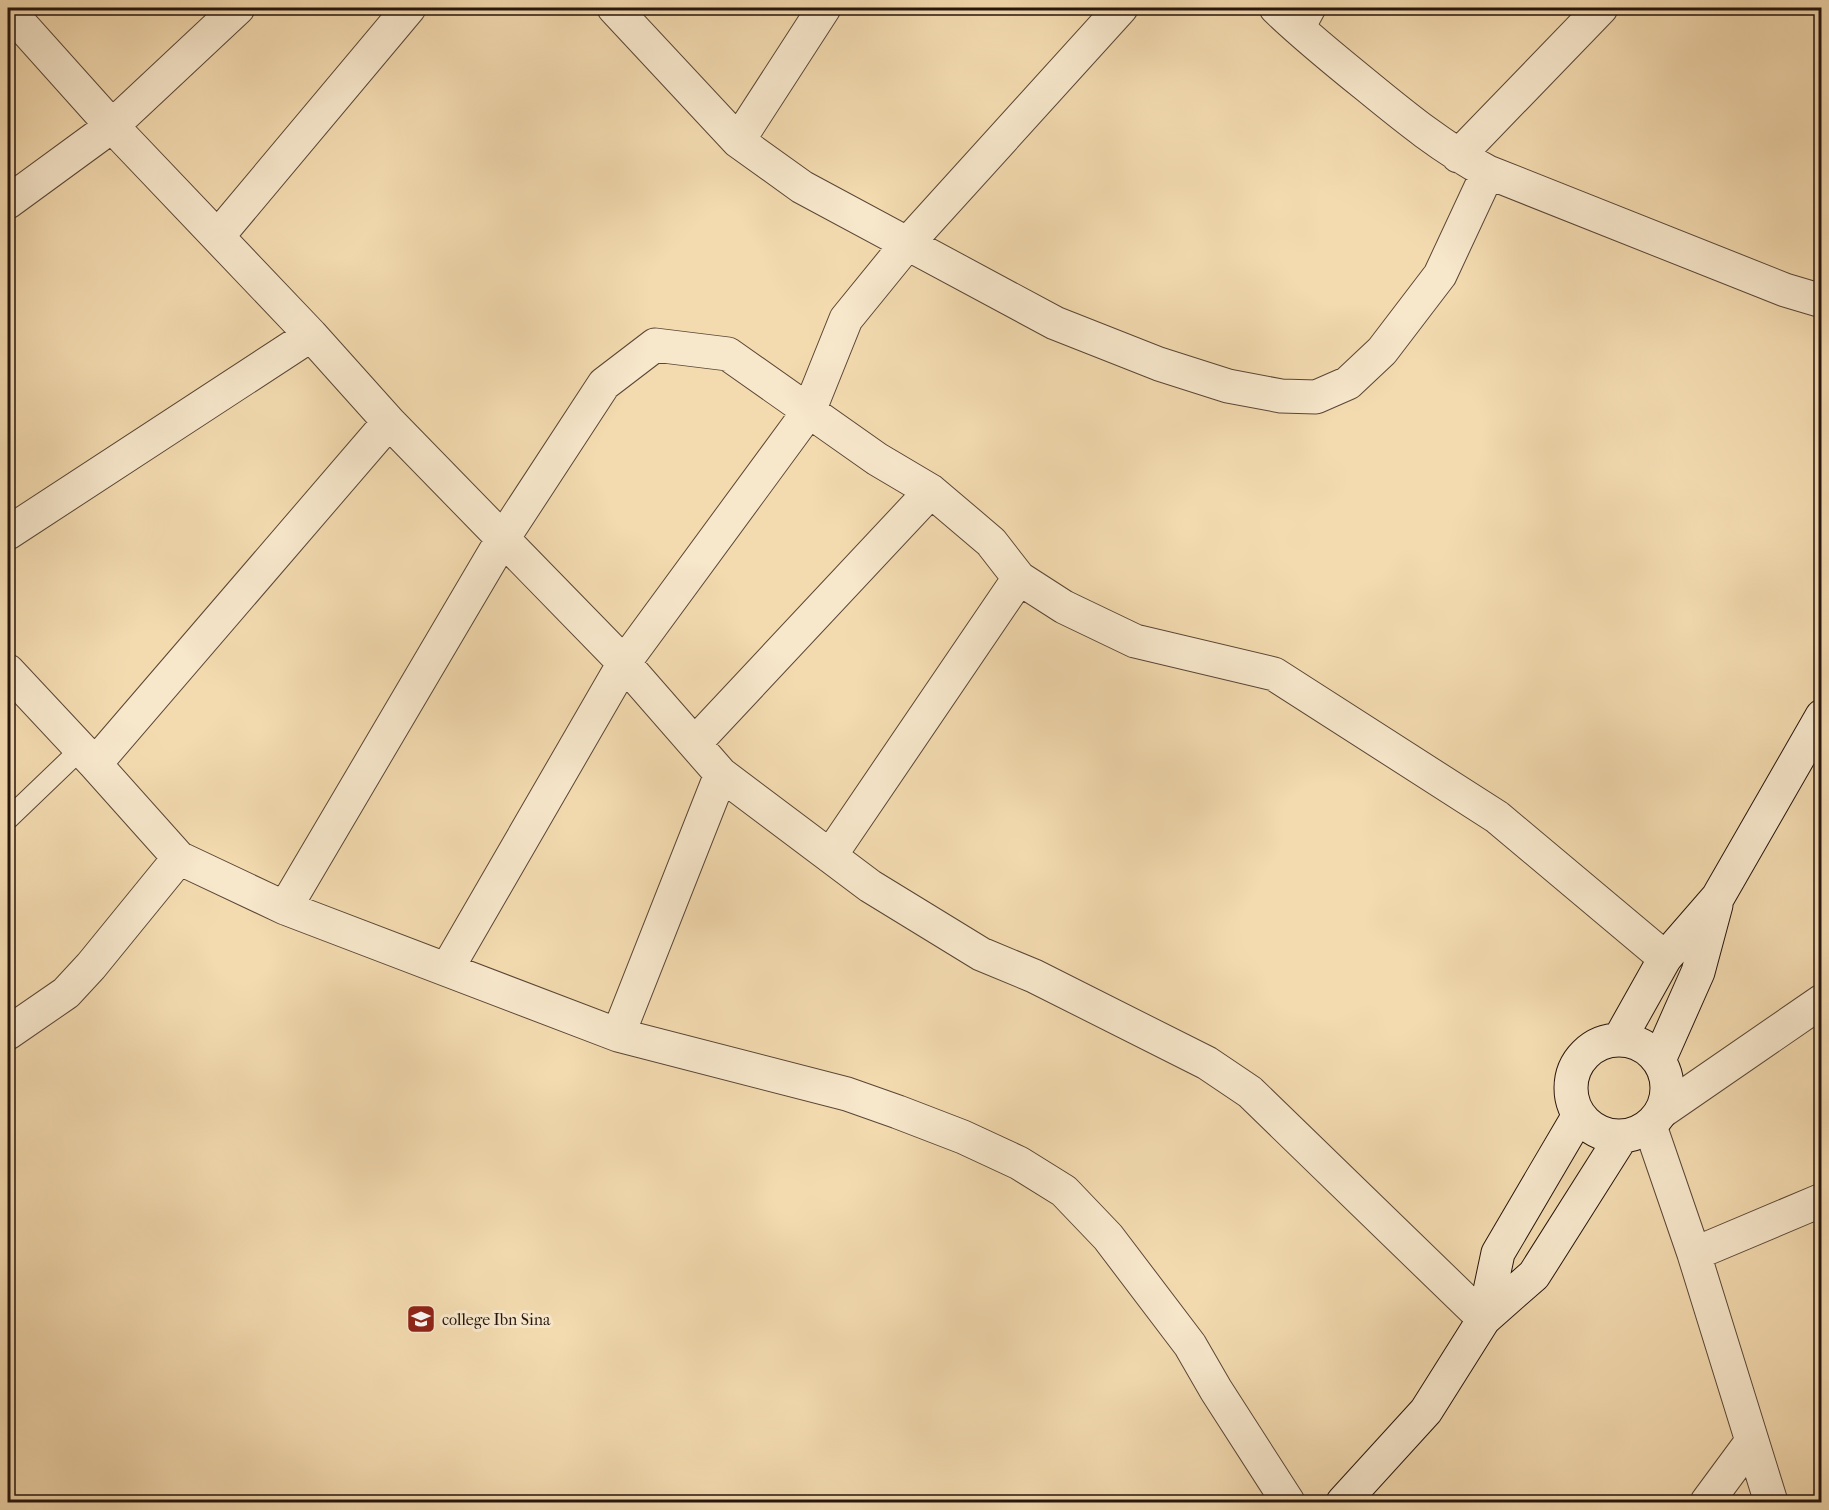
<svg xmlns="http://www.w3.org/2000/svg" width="1829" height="1510" viewBox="0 0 1829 1510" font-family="'IM FELL French Canon',serif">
  <rect width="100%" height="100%" fill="#f3daaf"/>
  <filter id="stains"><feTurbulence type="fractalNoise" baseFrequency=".00333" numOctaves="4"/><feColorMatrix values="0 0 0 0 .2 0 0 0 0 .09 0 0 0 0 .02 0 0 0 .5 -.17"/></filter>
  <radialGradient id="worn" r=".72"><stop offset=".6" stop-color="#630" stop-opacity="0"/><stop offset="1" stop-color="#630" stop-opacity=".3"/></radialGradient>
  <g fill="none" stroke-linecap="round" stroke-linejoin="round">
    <!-- lane casing -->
    <g stroke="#594636" stroke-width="22">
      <path id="lane" d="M1302 34 1316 8
        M8 819 81 749"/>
    </g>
    <!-- street casing -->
    <g stroke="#594636" stroke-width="35">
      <path id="street" d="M614 8 738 141 802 187 1055 323 1159 364 1228 386 1281 396 1316 397 1348 383 1382 351 1440 275 1488 172
        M1276 8C1305 36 1336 61 1367 86 1406 118 1444 149 1488 172L1785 290 1822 301
        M8 10 112 126 311 335 389 422 624 663 721 774 870 886 981 954 1034 976 1207 1063 1250 1092 1484 1319
        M738 141 824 8
        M1458 156 1601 8
        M8 202 112 126 238 8
        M218 236 409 8
        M8 533 311 335
        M8 671 95 764 179 858 285 908 618 1035 847 1094 898 1112 963 1137 1019 1163 1064 1191 1108 1237 1190 1345 1216 1390 1288 1502
        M695 743 931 491
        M95 764 389 422
        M830 856 1019 578
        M285 908 502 540 604 384 655 345 728 354 877 459 931 491 991 542 1019 578 1064 607 1135 641 1274 674 1497 817 1665 958
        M447 969 624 663 809 411 846 319 907 244 1121 8
        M8 1033 66 993 91 966 179 858
        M618 1035 721 774
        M1661 1112 1822 1001
        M1650 1126 1694 1254 1771 1502
        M1694 1254 1822 1200
        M1707 1502 1752 1441"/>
    </g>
    <!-- secondary casing -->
    <g stroke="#26150d" stroke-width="35">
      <path id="secondary" d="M1619 1040 1665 958 1718 897 1822 716
        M1571 1088a48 48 0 1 1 96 0a48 48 0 1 1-96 0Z
        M1659 1060 1698 972 1716 905
        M1484 1319 1498 1253 1579 1115
        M1343 1502 1426 1411 1484 1319 1534 1275 1622 1136"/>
    </g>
    <!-- lane -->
    <use href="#lane" stroke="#f7e7cb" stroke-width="20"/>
    <!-- street -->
    <use href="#street" stroke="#f7e7cb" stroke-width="33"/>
    <!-- secondary -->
    <use href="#secondary" stroke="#f7e7cb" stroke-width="33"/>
  </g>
  <!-- icons -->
  <defs>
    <g id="school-square" transform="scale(1.5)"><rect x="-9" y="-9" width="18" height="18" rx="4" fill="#8f2418" stroke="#f7e7cb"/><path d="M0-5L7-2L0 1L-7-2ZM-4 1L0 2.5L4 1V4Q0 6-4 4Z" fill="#fff"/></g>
  </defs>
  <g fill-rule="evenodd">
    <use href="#school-square" x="421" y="1319"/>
  </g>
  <g text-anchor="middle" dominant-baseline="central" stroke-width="6" stroke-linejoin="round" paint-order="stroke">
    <!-- poi labels -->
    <g font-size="16" fill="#26150d" stroke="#f7e7cb" text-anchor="start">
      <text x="442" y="1319">college Ibn Sina</text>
    </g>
  </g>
  <!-- margin -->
  <rect width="1829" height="1510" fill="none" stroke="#f3daaf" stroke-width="30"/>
  <rect x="9" y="9" width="1811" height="1492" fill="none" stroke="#26150d" stroke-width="3"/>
  <rect x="15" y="15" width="1799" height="1480" fill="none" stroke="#26150d" stroke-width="1.5"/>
  <rect width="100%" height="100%" filter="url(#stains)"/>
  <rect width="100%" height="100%" fill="url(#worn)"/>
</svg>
